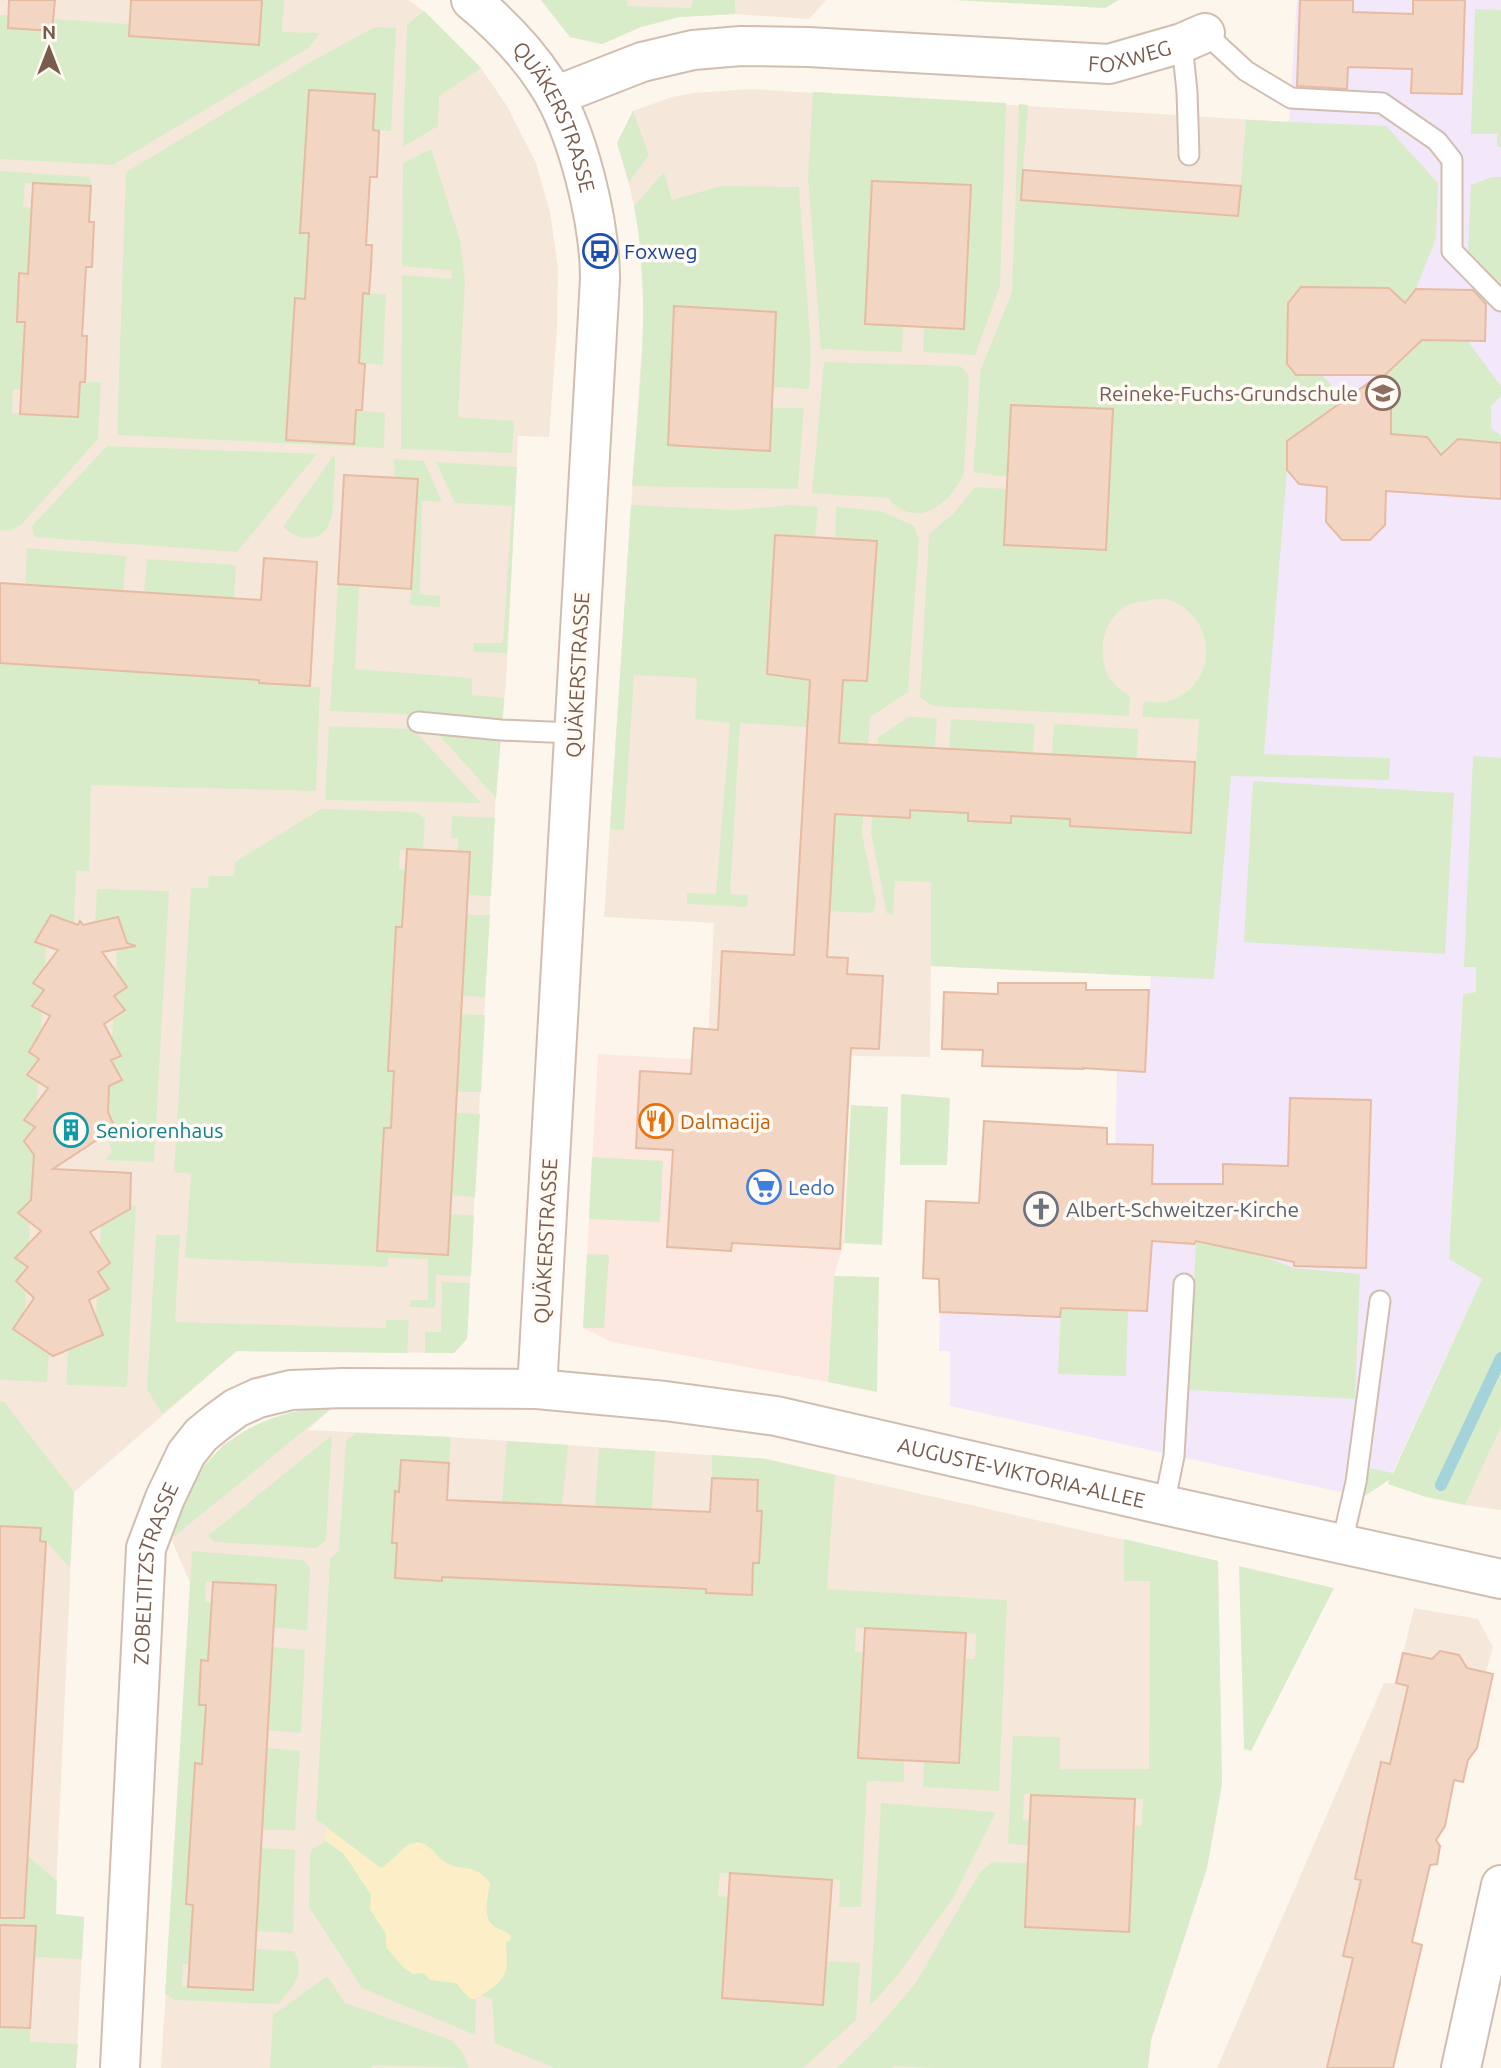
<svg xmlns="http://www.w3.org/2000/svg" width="1501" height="2068" viewBox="0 0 1501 2068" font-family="Ubuntu,sans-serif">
  <rect width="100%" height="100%" fill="#fdf6ec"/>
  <!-- residential -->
  <path fill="#f5e8da" d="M0 0H408L424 11 481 68 507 106 536 163 550 212 558 267 557 330 549 437 518 436 507 668 495 809 467 1339 454 1353 237 1351 74 1492 55 1914 84 1917 76 2068H0Z
    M541 0H826L809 19 735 14 680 17 641 27 602 44 570 37Z
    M751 89 1289 122 1214 979 931 966 930 1057 851 1056 850 1068 707 1058 714 923 604 917 644 315 639 233 631 192 617 143 633 111 672 97 694 93Z
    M333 1407 308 1430 451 1437 766 1459 1218 1561 1222 1784 1207 1868 1151 2040 1148 2068H161L191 1585 171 1539 223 1444 267 1421 294 1412Z
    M1501 1427V1510L1465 1505Z
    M1414 1608 1478 1619 1493 1647 1486 1672 1493 1674 1483 1718 1470 1752 1463 1782 1450 1779 1435 1841 1440 1846 1437 1862 1436 1864 1430 1865 1413 1942 1422 1945 1393 2068H1217L1384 1683H1396Z"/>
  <!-- commercial -->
  <path fill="#fde8e0" d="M598 1054 850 1068 844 1243 834 1276 828 1382 612 1342 583 1328Z"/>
  <!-- education -->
  <path fill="#f3e8fa" d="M1297 0H1501V898L1476 992 1463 994 1449 1259 1482 1279 1392 1473 1370 1468 1363 1497 950 1406V1351H939L940 1312 1060 1317 1115 1152 1117 1070 1145 1072 1151 976 1213 979 1289 122Z"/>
  <!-- green -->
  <path fill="#d8ecc9" d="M262 0H284L282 32 320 33 308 48 113 165 0 159V15H8V28L52 31 53 19 129 24V36L173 39 231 31V43L259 45Z
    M541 0H627V6L691 8 693 0H735V14L679 17 641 27 602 44 570 37Z
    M954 0H1119L1105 8Z
    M1475 9 1501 10V147L1497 146V134H1471Z
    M424 11 481 68 439 96 438 126 403 147 407 25Z
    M375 27 396 28 391 131 373 130 309 90 305 138 312 183H303L300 232 309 233 305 299 295 298 286 439 353 444 356 410 385 413 384 448 117 435 126 172 314 60Z
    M813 92 1006 103 1000 286 975 355 923 352 924 328 964 329 971 185 872 181 865 324 903 326 902 352 821 349 808 177Z
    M1019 104 1028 105 1021 200 1238 216 1246 120 1386 126 1438 183 1436 238 1416 289 1405 303 1389 288 1301 287 1288 303 1287 364 1296 375H1322L1338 392V414L1287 470 1264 754 1390 758 1389 780 1231 776 1214 979 931 966V882L895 881 893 915 887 914 871 833 878 737 909 717 937 718 935 748 888 817 909 818 910 810 968 813V821L1011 822V816L1070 819V826L1113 828V822L1169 825V832L1191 833 1199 719 1142 717 1144 701C1150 702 1159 703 1165 702 1217 689 1220 621 1172 601 1164 597 1154 599 1146 601 1141 602 1134 602 1130 604 1102 616 1096 655 1110 679 1115 686 1123 692 1130 697L1129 716 933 706 920 697 929 534 954 513 975 487 1007 489 1005 545 1106 550 1112 409 1072 407V414L1050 407 1011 405 1007 477 973 472 981 369 1012 292Z
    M633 111 649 155 629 182 617 143Z
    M431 149 460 240 465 281 458 417 514 421 512 453 401 449 402 275 452 279 451 270 402 266 403 163Z
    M0 171 90 177 91 186 25 183 23 207 32 208 28 274 19 273 17 322H25L22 389H13L12 413 78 417 80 382H101L98 439 21 525 10 531 0 530Z
    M664 172 672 200 721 186 799 187 811 351 809 389 773 387 776 312 675 306 668 445 706 447 726 443V449L769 451 771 408H804L798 489 632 486C639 393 652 299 634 206Z
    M1491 177H1501V285L1468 251 1471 185Z
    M363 293 386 294 383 365 359 363Z
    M1422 340H1467L1501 386V396L1491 406V428L1501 436V452L1497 457 1480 441 1458 439 1441 455 1427 437 1401 435 1388 448 1391 396 1379 380Z
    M824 362 960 366 968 374 969 382 964 473C951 505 915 531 888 498L812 493Z
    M107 446 317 454 237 552 34 537 32 526Z
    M334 455C336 462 335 473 334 481 333 503 336 538 307 538 297 538 290 533 283 527Z
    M394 459 424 461 442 502 422 501 420 594 440 596V607L410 605 418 480 395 478Z
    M436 462 517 467 507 653 474 652V643H503L512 506 455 503Z
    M631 505 737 510 791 505 818 507 815 539 775 536 767 674 793 678 835 540 836 507 881 511 914 526 919 540 908 692 870 717 862 834 876 902 873 913 797 910 840 729 740 723 730 894 748 895 747 907 687 904V893L716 894 730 723 695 719 697 678 634 675 624 830 610 829Z
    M27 548 126 556 123 592 25 586Z
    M147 559 236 565 234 599 144 593Z
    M338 584 359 586 355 669 472 678V695L504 698 496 798 421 715 330 711Z
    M0 660 260 670 259 683 320 687 316 791 91 785 89 871H76L74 924 51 915 36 942 46 946 44 990 32 1006 42 1012 41 1031 29 1052 39 1059 27 1074 38 1082 35 1127 25 1141 34 1155 31 1200 18 1213 30 1222 29 1243 15 1257 28 1267 16 1281 26 1290 25 1311 13 1329 35 1344 50 1339 47 1382 0 1380Z
    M951 719 1035 724 1033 753 949 749Z
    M1054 724 1138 729 1137 759 1052 754Z
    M329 726 413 729 481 803 325 800Z
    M1473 756 1501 758V1427L1465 1505 1426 1497 1388 1484 1389 1480 1363 1497 1370 1468 1393 1473 1482 1279 1449 1259 1463 994 1476 992V967H1464Z
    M1253 781 1454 793 1445 954 1244 942Z
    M321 809 416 812 425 819 423 850H400L399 869 406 870 402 927 396 928 388 1070 394 1071 391 1128H384L377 1251 448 1255 450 1214 474 1215 471 1276 436 1275 435 1308 410 1307 411 1300H428V1259L388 1258V1267L185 1258 191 1174 174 1172 191 888H208L209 876H234L235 862Z
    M452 816 495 818 491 896 467 895 457 852 458 838H451Z
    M97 889 169 891 154 1162 105 1160 112 1152 107 1134 114 1128 108 1112 109 1086 122 1080 111 1060 121 1056 112 1039 113 1018 125 1010 114 996 127 987 116 971 117 949 128 947 118 917 95 922Z
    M467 915H490L485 997 462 996Z
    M461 1014 485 1015 481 1092H457Z
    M901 1094 950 1098 947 1165H900Z
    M851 1105 888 1107 882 1245 844 1243Z
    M456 1113 480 1114 475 1197 451 1195Z
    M592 1157 663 1161 660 1222 589 1219Z
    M102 1204 136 1206 127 1387 66 1385 69 1340 76 1347 103 1335 96 1316 97 1295 109 1289 98 1272 110 1263 100 1248Z
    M156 1235H180L175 1322 386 1328V1320H409L407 1353 237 1351 162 1414 147 1389Z
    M1196 1241 1263 1256 1294 1268 1360 1274 1355 1399 1189 1390Z
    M587 1254 609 1255 604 1328H583Z
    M834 1276 879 1277 877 1392 828 1382Z
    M442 1282 470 1283 467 1339 454 1353H425V1332H441Z
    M1061 1308 1128 1310 1126 1376 1058 1374Z
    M0 1401 4 1402 74 1492 70 1568 47 1542 40 1541 41 1528 0 1526Z
    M333 1407 171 1539C188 1456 250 1410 333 1407Z
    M356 1433 451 1437 449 1463 401 1461 399 1492H395L392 1542 397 1543 442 1568 683 1580 752 1595 753 1563H759L762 1512 757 1511 758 1480 712 1478V1455L766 1459 835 1475 827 1589 1007 1600 999 1791 923 1787 924 1761 959 1763 965 1659H975L976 1634 856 1628 855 1652 864 1653 858 1758 904 1760V1782L867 1781 861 1907H839L840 1880 720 1873 718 1896 729 1897 722 1998 823 2005 826 1961 860 1963 856 2020 803 2068H554L495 2043 492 1998 468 1994 470 1999H476L475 2035 362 1988 309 1907 310 1855 312 1849 326 1841 344 1854 369 1890 367 1858 316 1819 330 1559 339 1551 346 1441Z
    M332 1435 326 1540 316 1548 215 1542 208 1536Z
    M507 1441 568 1445 562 1505 502 1502Z
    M599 1448 655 1451 652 1509 595 1507Z
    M1124 1539 1218 1561 1222 1784 1207 1868 1151 2040 1148 2068H933L894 2066 893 2068H837L872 2034 915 1984 980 1872 992 1862 1028 1863 1025 1927 1129 1932 1133 1826H1142L1143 1799 1024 1794 1023 1820 1029 1821V1845L1008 1844 1013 1736 1060 1737V1769H1149L1150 1581H1124Z
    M192 1551 303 1560 310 1568 307 1631 273 1627 276 1585 206 1582 205 1602 212 1603 208 1661H201L199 1704 206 1705 202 1764H195L187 1904 193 1905 189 1964H183L182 1986 252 1990 255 1949 294 1951C307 1976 294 1984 278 2004L175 2000 165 1994Z
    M1239 1566 1334 1588 1251 1751 1244 1749Z
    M273 1647 305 1650 301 1733 268 1730Z
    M267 1748 300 1751 295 1830H262Z
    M881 1803 996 1812 953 1898 897 1976 870 2006Z
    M261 1848 295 1850 293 1933 256 1931Z
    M28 1856 57 1881 56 1914 84 1917 82 1959 35 1957 36 1926 0 1925V1891L22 1877H27Z
    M327 1976 345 2003 451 2040 462 2051 469 2068 372 2065V2068H270L273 2015Z
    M0 2027 30 2028V2042L78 2044 76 2068H0Z"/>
  <!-- sand -->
  <path fill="#fcefc7" d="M326 1827 381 1868C392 1862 400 1849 410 1844 426 1838 433 1852 442 1860 458 1873 474 1861 490 1883 488 1897 481 1917 495 1927 500 1930 506 1932 511 1935L510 1940 506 1943C508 1970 509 1977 486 1992 480 1996 478 1999 470 1999L456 1983 430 1980 424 1973 413 1974 404 1968 386 1947V1934L370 1909 371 1895 344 1854 326 1841Z"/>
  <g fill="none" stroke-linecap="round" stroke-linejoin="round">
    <!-- stream -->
    <path stroke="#a5d3da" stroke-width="12" d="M1441 1485 1501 1358"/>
  </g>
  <!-- building -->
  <path fill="#f3d5c3" stroke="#e6bba3" stroke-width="2" d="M9 0H55L52 31 8 28Z
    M131 0H262L259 45 129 36Z
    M1300 0H1353V12L1413 14V0H1465L1462 94 1411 93 1412 69 1348 67 1347 89 1297 86Z
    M309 90 375 94 373 130 379 131 377 177H370L366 245H372L371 267 369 294 363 293 359 363 365 364 362 410H356L354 444 286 440 295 298 305 299 309 233H300Z
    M1023 170 1241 186 1238 216 1021 200Z
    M872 181 971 185 964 329 865 324Z
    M33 183 91 186 89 222H94L92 267H86L82 336H87L85 382H80L78 417 20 414 25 322H17L19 273 28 274Z
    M1301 287 1389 288 1405 303 1416 289 1473 290 1486 304 1485 341 1422 340 1385 375H1296L1287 364 1288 303Z
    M674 306 776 312 770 451 668 445Z
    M1377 377 1391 396V434L1427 437 1441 455 1458 439 1501 443V499L1386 491 1385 525 1370 540H1342L1326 522 1327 487 1299 484 1287 470V441Z
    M1011 405 1113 409 1106 550 1004 545Z
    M344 475 418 479 411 589 338 584Z
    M775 535 877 541 867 681 843 680 839 743 1195 762 1191 833 1070 826V819L1011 816V823L968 821V813L910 810V818L835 814 827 957 848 958 847 974 883 976 879 1049 851 1048 840 1249 732 1243 731 1251 667 1247 673 1150 636 1148 640 1071 691 1074 694 1028 718 1030 722 951 794 955 810 680 767 674Z
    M264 558 317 562 310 686 259 683V680L0 663V583L261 600Z
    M407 849 470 852 448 1255 377 1251 384 1128H391L394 1071H388L396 927H402Z
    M51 915 78 925 80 921 83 925 118 917 127 943 136 946 102 952 127 987 114 996 125 1010 104 1024 121 1056 111 1060 122 1080 109 1086 108 1112 115 1128 53 1169 131 1173 130 1209 90 1232 110 1263 98 1272 109 1289 89 1300 103 1335 53 1356 13 1329 34 1298 16 1281 28 1267 15 1258 41 1231 18 1213 31 1200 34 1155 24 1141 35 1127 24 1120 48 1088 27 1075 39 1059 29 1052 50 1016 32 1006 44 990 33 983 58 950 35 942Z
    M998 983H1086V990H1149L1145 1072 1083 1068V1069L982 1066 983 1050 942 1049 944 992 998 994Z
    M1290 1098 1371 1100 1366 1268 1294 1266V1262L1196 1241 1194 1244 1152 1241 1147 1311 1061 1308 1060 1317 940 1312 939 1279 923 1278 926 1201 979 1203 984 1121 1107 1128V1144L1153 1145 1152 1184H1223V1164L1288 1166Z
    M401 1460 449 1463 447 1500 710 1512 712 1478 758 1480 757 1511H762L759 1563H753L752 1595 706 1593V1589L442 1577V1581L395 1578 397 1543H392L395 1491 399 1492Z
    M0 1526 41 1528 40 1541 46 1542 24 1918H0Z
    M213 1582 276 1585 253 1990 188 1987 193 1905 186 1904 195 1763 202 1764 206 1705H199L201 1660 208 1661Z
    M865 1628 966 1633 959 1763 858 1758Z
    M1440 1651 1459 1655 1467 1668 1493 1674 1477 1748 1468 1760 1463 1782 1454 1780 1445 1826 1436 1840 1440 1846 1437 1864 1430 1865 1412 1942 1422 1945 1393 2068H1327L1353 1958 1343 1956 1361 1880 1355 1879 1381 1762 1390 1764 1408 1686 1396 1683 1403 1653 1432 1659Z
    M1031 1795 1135 1799 1129 1932 1025 1927Z
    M730 1873 832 1880 823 2005 722 1998Z
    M0 1925 36 1926 30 2028 0 2027Z"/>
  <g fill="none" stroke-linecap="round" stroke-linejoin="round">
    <!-- lane casing -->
    <g stroke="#d1beb0" stroke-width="23">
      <path id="lane" d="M1205 33 1246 71 1291 98 1382 103 1437 141 1452 160V251L1501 301
        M1182 43 1187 92 1189 155
        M418 722 501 730 573 733
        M1164 1505 1174 1456 1184 1284
        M1342 1543 1356 1482 1380 1301"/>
    </g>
    <!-- street casing -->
    <g stroke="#d1beb0" stroke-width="42">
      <g id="street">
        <path id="s1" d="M471 0C500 24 527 52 547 83 578 130 600 223 600 279L537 1389"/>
        <path id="s2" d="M555 96 642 62 693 50 741 46 808 47 1109 64 1182 43 1205 33"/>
        <path id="s3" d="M120 2068 146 1548 165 1498 186 1454 201 1435 217 1422 236 1408 258 1398 291 1390 343 1388 537 1389 665 1401 776 1416 1164 1505 1501 1579"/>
        <path d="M1461 2068 1501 1885"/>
      </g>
    </g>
    <!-- lane -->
    <use href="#lane" stroke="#fff" stroke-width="19"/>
    <!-- street -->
    <use href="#street" stroke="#fff" stroke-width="38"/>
  </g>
  <!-- icons -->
  <defs>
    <g id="bus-ring" transform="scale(1.75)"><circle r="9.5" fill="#fffaf3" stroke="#1a4fb4" stroke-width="1.5"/><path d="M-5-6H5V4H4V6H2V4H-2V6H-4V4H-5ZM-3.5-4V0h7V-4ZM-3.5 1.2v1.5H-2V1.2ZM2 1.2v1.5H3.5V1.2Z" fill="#1a4fb4"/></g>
    <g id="school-ring" transform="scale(1.75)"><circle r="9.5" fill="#fffaf3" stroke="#8d6e63" stroke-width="1.5"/><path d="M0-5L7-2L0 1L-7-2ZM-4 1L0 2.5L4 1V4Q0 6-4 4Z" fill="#8d6e63"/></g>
    <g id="restaurant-ring" transform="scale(1.75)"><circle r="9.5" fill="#fffaf3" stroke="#e8710a" stroke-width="1.5"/><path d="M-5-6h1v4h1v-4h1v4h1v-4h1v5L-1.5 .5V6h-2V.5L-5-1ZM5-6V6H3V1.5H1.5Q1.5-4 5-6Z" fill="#e8710a"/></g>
    <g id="building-ring" transform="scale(1.75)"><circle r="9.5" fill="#fffaf3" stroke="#0f9aa8" stroke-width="1.5"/><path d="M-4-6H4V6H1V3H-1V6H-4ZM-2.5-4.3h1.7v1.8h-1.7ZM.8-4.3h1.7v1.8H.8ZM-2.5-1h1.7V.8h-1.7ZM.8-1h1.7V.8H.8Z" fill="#0f9aa8"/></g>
    <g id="supermarket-ring" transform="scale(1.75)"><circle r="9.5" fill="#fffaf3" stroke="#3f7fe0" stroke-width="1.5"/><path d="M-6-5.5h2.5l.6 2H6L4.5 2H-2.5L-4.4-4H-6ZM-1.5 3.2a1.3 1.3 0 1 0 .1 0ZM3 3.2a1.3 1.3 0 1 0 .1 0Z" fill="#3f7fe0"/></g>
    <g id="church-ring" transform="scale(1.75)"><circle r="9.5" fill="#fffaf3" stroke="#6b7280" stroke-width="1.5"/><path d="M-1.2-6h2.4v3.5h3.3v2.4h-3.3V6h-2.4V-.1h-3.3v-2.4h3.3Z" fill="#6b7280"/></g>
  </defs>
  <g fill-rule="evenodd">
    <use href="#bus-ring" x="600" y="251"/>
    <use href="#school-ring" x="1383" y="393"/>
    <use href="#restaurant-ring" x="656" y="1121"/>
    <use href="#building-ring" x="71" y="1130"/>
    <use href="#supermarket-ring" x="764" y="1187"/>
    <use href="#church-ring" x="1041" y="1209"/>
  </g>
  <g text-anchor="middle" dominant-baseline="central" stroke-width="7" stroke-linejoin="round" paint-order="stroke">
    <!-- street labels -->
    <g font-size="21" fill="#7a5c4d" stroke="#fffaf3">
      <text stroke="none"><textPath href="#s2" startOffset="584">FOXWEG</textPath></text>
      <text stroke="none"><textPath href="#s1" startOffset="147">QUÄKERSTRASSE</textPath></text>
      <text transform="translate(577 675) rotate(-87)">QUÄKERSTRASSE</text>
      <text transform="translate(545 1241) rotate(-87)">QUÄKERSTRASSE</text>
      <text stroke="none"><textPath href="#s3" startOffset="1488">AUGUSTE-VIKTORIA-ALLEE</textPath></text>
      <text stroke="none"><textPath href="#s3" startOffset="497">ZOBELTITZSTRASSE</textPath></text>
    </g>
    <!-- transit labels -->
    <g font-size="21" fill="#164399" stroke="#fffaf3" text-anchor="start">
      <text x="624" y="251">Foxweg</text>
    </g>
    <!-- education labels -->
    <g font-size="21" fill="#785e54" stroke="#fffaf3" text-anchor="end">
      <text x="1358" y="393">Reineke-Fuchs-Grundschule</text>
    </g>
    <!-- food labels -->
    <g font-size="21" fill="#c56008" stroke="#fffaf3" text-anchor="start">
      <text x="680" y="1121">Dalmacija</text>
    </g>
    <!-- culture labels -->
    <g font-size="21" fill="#0d838f" stroke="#fffaf3" text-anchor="start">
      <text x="96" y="1130">Seniorenhaus</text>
    </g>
    <!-- shop labels -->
    <g font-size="21" fill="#366cbe" stroke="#fffaf3" text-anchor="start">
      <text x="788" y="1187">Ledo</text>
    </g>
    <!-- worship labels -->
    <g font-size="21" fill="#5b616d" stroke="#fffaf3" text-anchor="start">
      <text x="1066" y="1209">Albert-Schweitzer-Kirche</text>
    </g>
  </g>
  <!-- north arrow -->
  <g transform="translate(49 49)" stroke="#fffaf3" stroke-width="5" paint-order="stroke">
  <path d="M0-5L12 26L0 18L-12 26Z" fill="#7a5c4d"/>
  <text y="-10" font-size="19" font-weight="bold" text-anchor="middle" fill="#7a5c4d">N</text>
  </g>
</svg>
